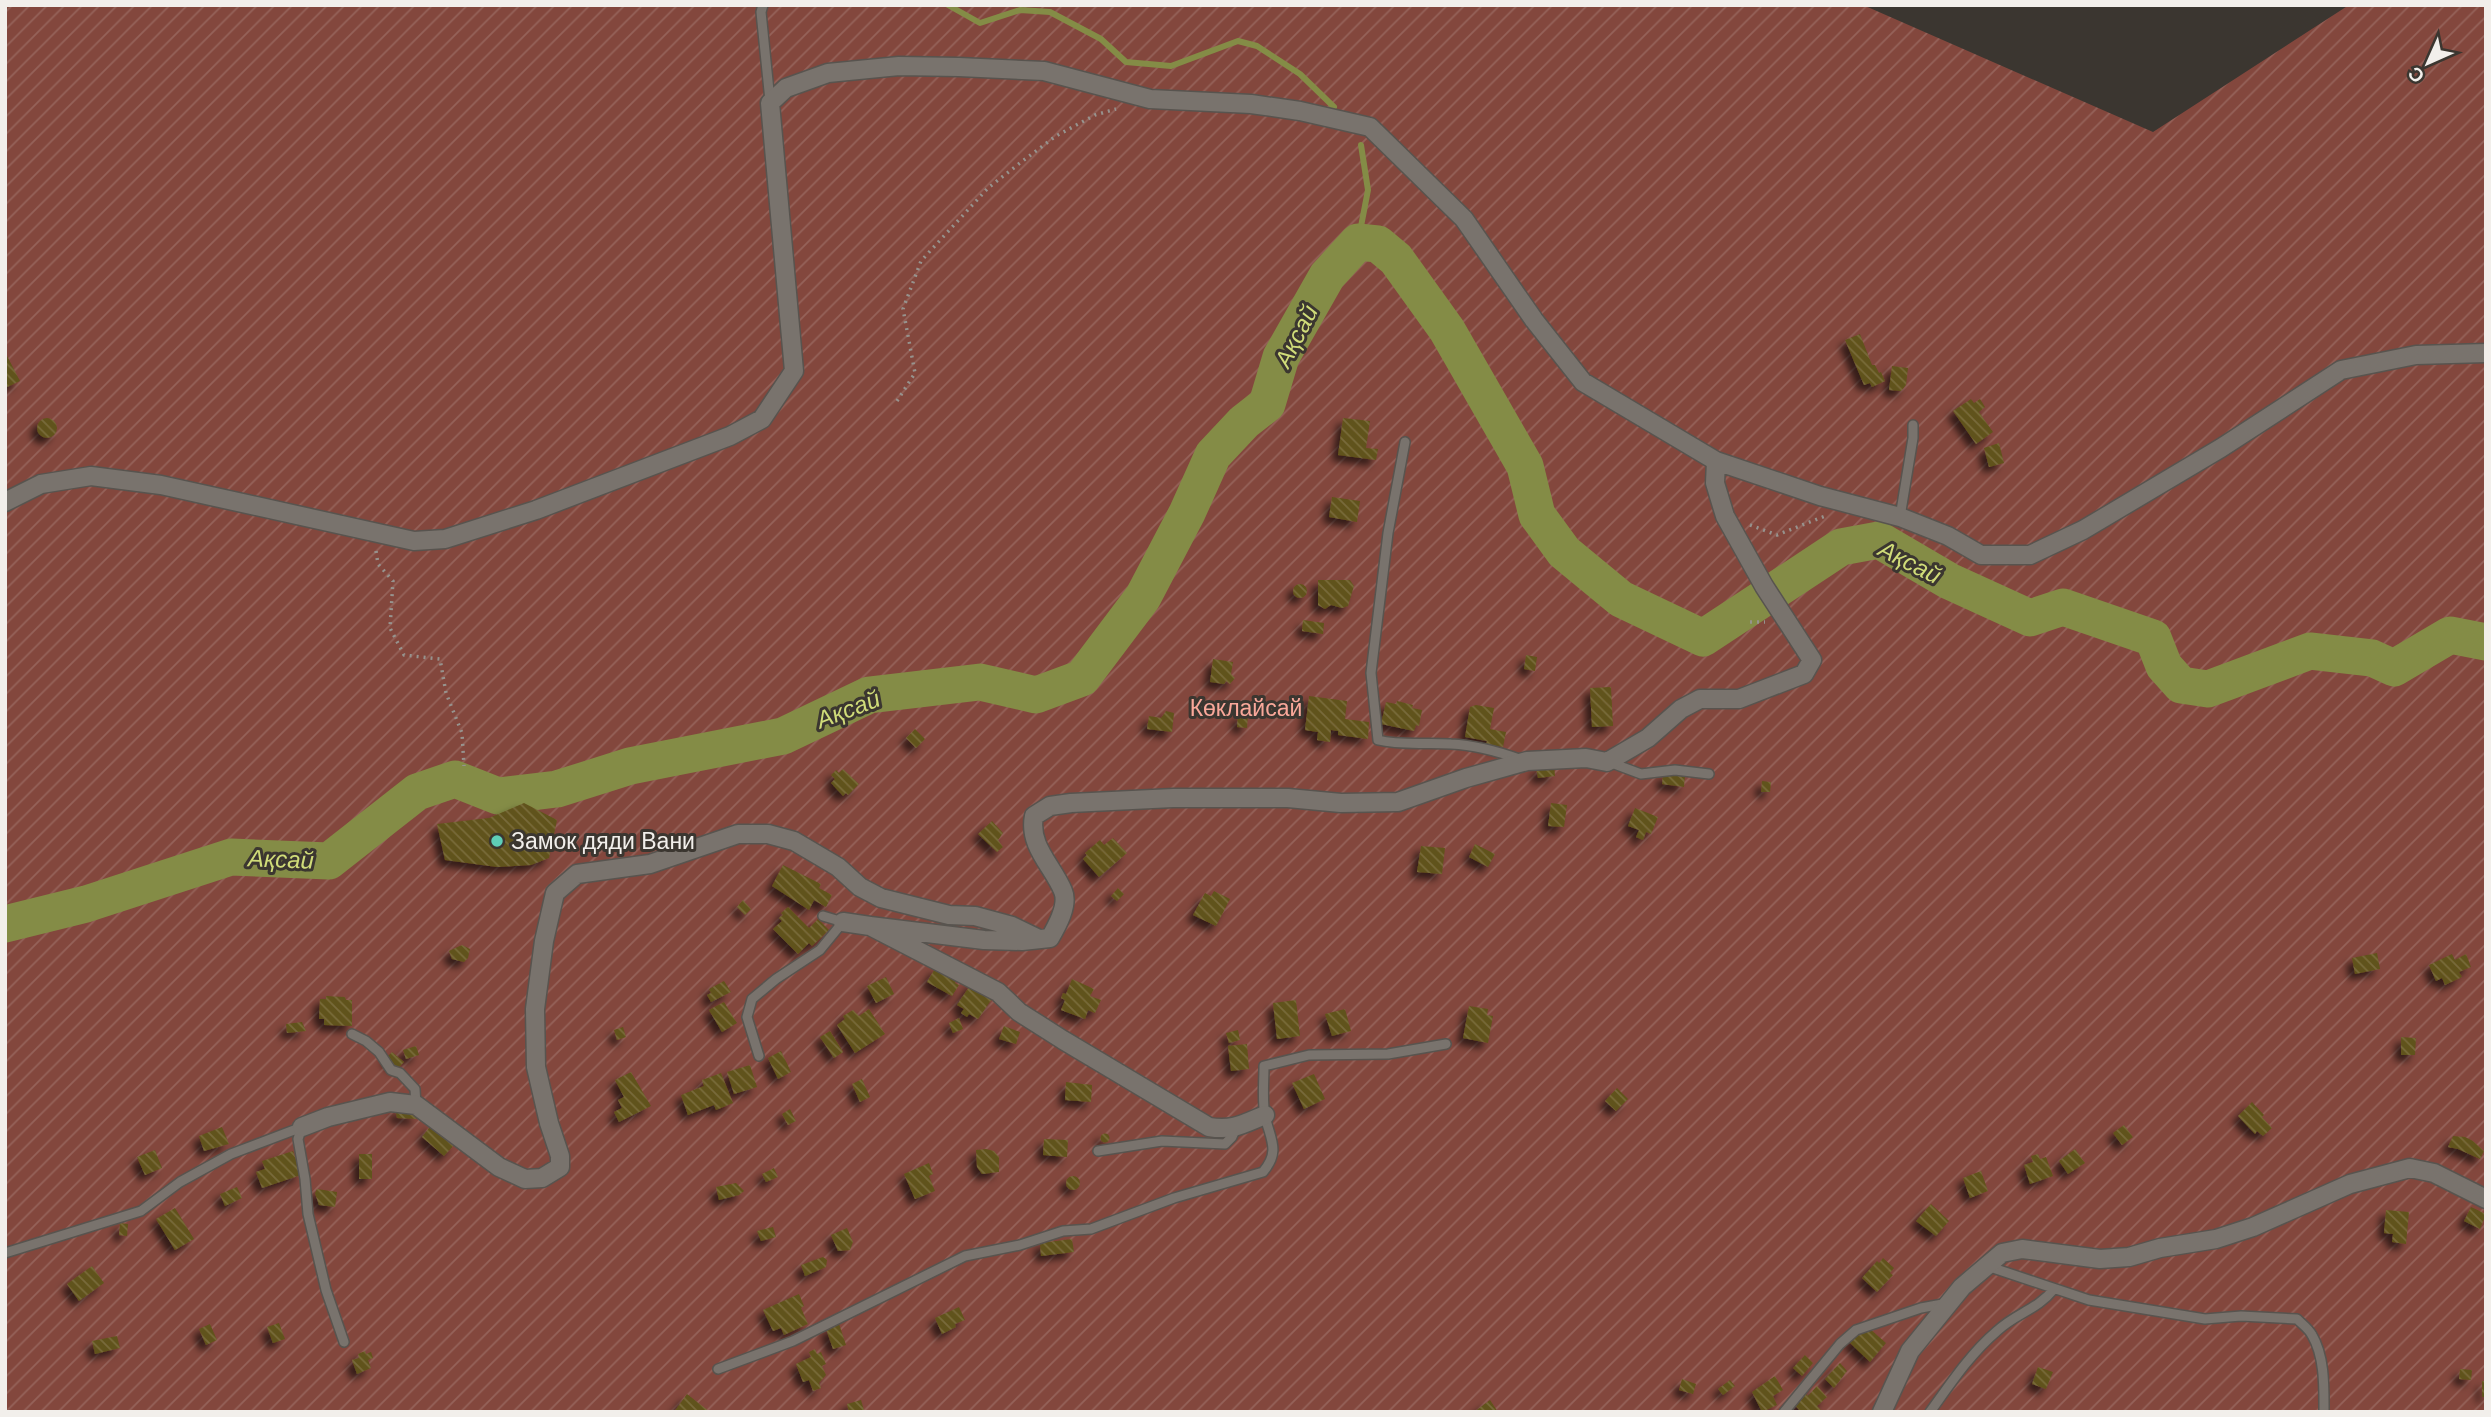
<svg xmlns="http://www.w3.org/2000/svg" width="2491" height="1417" viewBox="0 0 2491 1417" font-family="Helvetica,sans-serif">
  <defs>
    <pattern id="garden-furrows" width="10" height="10" patternUnits="userSpaceOnUse" patternTransform="scale(1.75)"><rect width="10" height="10" fill="#83473d"/><path d="M-1 1l2-2M0 10L10 0M9 11l2-2" fill="none" stroke="#956259"/></pattern>
    <pattern id="building-back-hatch" width="6" height="6" patternUnits="userSpaceOnUse" patternTransform="scale(1.75)"><rect width="6" height="6" fill="#61521a"/><path d="M-1 5l2 2M0 0l6 6M5-1l2 2" fill="none" stroke="#786b3b"/></pattern>
    <filter id="shadow"><feDropShadow dx="-6" dy="6" stdDeviation="3.5" flood-color="#0009"/></filter>
  </defs>
  <rect width="100%" height="100%" fill="#3b3630"/>
  <!-- garden -->
  <path fill="url(#garden-furrows)" d="M5 5H1863L2153 132 2349 5H2486V1412H5Z"/>
  <g fill="none" stroke-linecap="round" stroke-linejoin="round">
    <!-- stream -->
    <path stroke="#848c46" stroke-width="6" d="M948 5 980 23 1020 10 1050 12 1101 39 1126 62 1171 66 1238 41 1257 46 1300 74 1334 107
      M1358 242 1368 190 1361 145"/>
    <!-- river -->
    <path stroke="#848c46" stroke-width="37" d="M5 924 86 904 231 857 329 861 417 792 455 779 498 796 557 789 630 766 783 736 869 695 980 682 1036 695 1082 678 1143 597 1187 513 1213 455 1244 422 1267 404 1281 357 1327 276 1358 242 1378 244 1396 259 1447 330 1525 466 1537 515 1564 552 1621 599 1703 638 1841 547 1879 540 1949 581 2030 618 2063 607 2153 638 2164 666 2181 685 2208 689 2310 651 2372 658 2394 668 2450 635 2486 642"/>
  </g>
  <!-- building -->
  <path fill="url(#building-back-hatch)" filter="url(#shadow)" d="M1860 334 1872 365H1875L1879 373 1881 372 1885 381 1872 387 1870 383 1864 385 1845 340Z
    M5 352 20 381 5 388Z
    M1892 366 1908 368 1906 385 1901 391 1889 390Z
    M1971 399 1974 403 1980 399 1985 407 1979 412 1993 432 1976 444 1953 411Z
    M37 428a10 10 0 1 1 20 0a10 10 0 1 1-20 0Z
    M1343 418 1370 421 1366 448 1378 449 1376 460 1338 455Z
    M1999 443 2004 463 1989 467 1984 448Z
    M1332 497 1360 501 1357 522 1329 517Z
    M1318 580H1350L1354 586 1348 606 1342 608 1331 605 1325 609 1318 605Z
    M1293 591a7 7 0 1 1 14 0a7 7 0 1 1-14 0Z
    M1303 620 1324 623 1323 634 1302 631Z
    M1526 655 1537 657 1535 671 1524 669Z
    M1213 659 1233 662 1231 674 1235 678 1230 684 1226 681 1224 684 1210 682Z
    M1611 687 1613 726 1592 727 1590 688Z
    M1309 696 1347 701 1345 719 1369 722 1368 739 1338 735V731L1331 730 1330 742 1317 740 1318 732 1305 730Z
    M1397 701 1413 705 1412 708 1422 710 1419 726 1416 725 1414 731 1381 724 1386 702 1396 704Z
    M1476 705 1494 708 1490 729 1506 732 1503 747 1486 744 1487 741 1465 737 1470 707Z
    M1166 711 1174 713 1172 732 1147 729 1149 716 1161 718Z
    M1238 714 1248 715 1247 728 1237 727Z
    M915 729 925 739 916 748 906 738Z
    M1554 765 1555 776 1538 778 1536 768Z
    M843 769 859 784 848 795 846 793 843 796 831 783 835 779 831 775 836 770 839 773Z
    M1663 774 1685 776 1684 787 1662 784Z
    M1762 781 1771 782 1770 792H1761Z
    M524 803 557 820 549 858 531 865 497 867 445 860 437 824 489 818Z
    M1551 803 1567 805 1564 827 1548 826Z
    M1635 808 1658 817 1651 834 1646 832 1643 840 1636 837 1639 830 1628 826Z
    M992 821 1003 833 998 840 1003 847 997 852 978 834Z
    M1113 838 1127 853 1099 877 1083 859 1087 855 1085 853 1100 840 1104 845Z
    M1475 844 1495 854 1488 867 1469 857Z
    M1421 846 1445 848 1442 874 1417 872Z
    M783 865 821 884 819 888 832 895 826 907 814 900 809 910 772 886Z
    M1118 888 1124 894 1117 901 1111 896Z
    M1214 891 1230 899 1216 926 1193 915 1205 893 1211 896Z
    M743 900 751 909 745 915 737 907Z
    M788 907 809 928 818 919 829 930 812 946 809 943 798 954 773 929 782 921 779 918 783 915 781 913Z
    M462 945 470 949 468 958 464 962 452 959 449 951Z
    M2377 953 2380 969 2355 974 2352 958Z
    M2452 954 2455 960 2466 954 2471 967 2459 972 2462 977 2445 985 2442 978 2436 981 2429 965Z
    M936 967 957 979 955 983 959 985 952 996 927 982Z
    M886 977 894 994 876 1003 867 986Z
    M1072 979 1094 989 1090 996 1101 1000 1095 1013 1088 1010 1085 1019 1061 1010 1065 1000 1061 998 1063 993 1066 994Z
    M724 981 731 992 711 1002 707 995 711 993 709 989Z
    M973 981 994 996 978 1019 969 1014 967 1017 961 1013 964 1009 957 1005Z
    M326 996 345 997 346 1000H352V1026L324 1025V1019H319L320 999H326Z
    M1296 1000 1300 1036 1277 1039 1273 1003Z
    M724 1002 737 1023 722 1032 709 1010Z
    M1469 1006 1488 1009 1487 1015 1493 1016 1488 1043 1463 1038Z
    M869 1009 885 1034 855 1053 837 1025 845 1019 843 1016 853 1010 859 1016Z
    M1345 1009 1351 1031 1332 1036 1325 1014Z
    M959 1018 963 1029 953 1033 949 1023Z
    M302 1022 306 1031 287 1033 286 1024Z
    M1004 1026 1020 1032 1016 1044 999 1039Z
    M623 1027 626 1037 617 1040 614 1030Z
    M1238 1030 1240 1040 1229 1043 1226 1033Z
    M830 1031 843 1052 834 1058 820 1037Z
    M2401 1037 2416 1038 2415 1055H2401Z
    M1247 1044 1249 1069 1231 1071 1228 1046Z
    M416 1046 419 1055 406 1059 403 1050Z
    M781 1051 791 1072 778 1079 768 1058Z
    M392 1052 404 1062 398 1068 386 1058Z
    M750 1065 757 1087 734 1094 727 1072Z
    M631 1072 651 1106 619 1122 614 1112 622 1108 618 1100 624 1097 615 1080Z
    M721 1073 733 1103 716 1110 714 1105 688 1115 681 1095 704 1086 702 1080Z
    M1314 1074 1325 1099 1304 1109 1292 1083Z
    M862 1079 870 1097 860 1102 852 1084Z
    M1066 1082 1092 1085 1091 1102 1065 1100Z
    M1617 1088 1628 1099 1616 1111 1605 1101Z
    M2252 1102 2264 1115 2262 1117 2272 1128 2263 1136 2257 1131 2255 1134 2238 1116Z
    M395 1109 415 1111 418 1119 397 1118Z
    M790 1109 796 1121 788 1125 782 1114Z
    M432 1124 455 1144 444 1156 422 1137Z
    M2124 1125 2133 1137 2122 1145 2113 1133Z
    M222 1127 229 1144 204 1151 199 1136Z
    M1100.5 1138a4.5 4.5 0 1 1 9 0a4.5 4.5 0 1 1-9 0Z
    M2453 1136 2465 1137 2473 1141 2484 1151 2480 1159 2458 1149 2448 1147Z
    M1044 1139 1068 1140 1067 1157 1043 1155Z
    M986 1149 994 1151 999 1157V1172L982 1174 977 1167 976 1150Z
    M2075 1149 2085 1163 2068 1174 2059 1161Z
    M155 1150 162 1168 145 1175 137 1157Z
    M293 1151 301 1175 262 1188 256 1172 265 1169 262 1161Z
    M359 1154H372V1179H359Z
    M2038 1154 2040 1159 2046 1157 2053 1176 2030 1184 2024 1165 2033 1162 2031 1156Z
    M929 1163 933 1174 929 1176 935 1191 915 1199 904 1174Z
    M774 1168 778 1177 766 1182 762 1174Z
    M1981 1171 1988 1191 1970 1198 1963 1178Z
    M1066 1183a7 7 0 1 1 14 0a7 7 0 1 1-14 0Z
    M736 1183 744 1191 739 1195 719 1200 716 1187Z
    M237 1187 242 1198 225 1206 220 1194Z
    M317 1189 337 1192 335 1207 319 1205 315 1193Z
    M1931 1204 1949 1221 1936 1236 1916 1221Z
    M2471 1207 2486 1214 2480 1229 2464 1221Z
    M175 1208 194 1239 175 1250 156 1219Z
    M2386 1210 2409 1212 2406 1244 2392 1242 2393 1234 2384 1233Z
    M120 1223 128 1224 127 1236 119 1235Z
    M773 1227 776 1237 761 1241 757 1231Z
    M847 1228 853 1242 850 1250 838 1251 831 1235Z
    M1072 1239 1074 1252 1041 1256 1040 1243Z
    M823 1257 827 1260 826 1267 805 1276 801 1265Z
    M1883 1258 1894 1268 1890 1273 1893 1275 1877 1292 1862 1278 1877 1261 1879 1263Z
    M92 1266 104 1283 79 1301 67 1284Z
    M799 1294 804 1306 801 1308 808 1324 784 1335 781 1328 773 1331 763 1310Z
    M959 1307 965 1320 955 1324 956 1327 942 1334 935 1318Z
    M279 1323 285 1339 273 1343 267 1327Z
    M210 1324 217 1340 206 1345 199 1329Z
    M839 1324 846 1345 833 1349 826 1329Z
    M1870 1329 1886 1343 1870 1362 1849 1342 1856 1335Z
    M117 1336 120 1348 95 1354 92 1341Z
    M815 1349 817 1354 821 1352 826 1364 822 1366 826 1375 819 1383 821 1388 813 1391 809 1380 803 1382 796 1364 811 1357 809 1352Z
    M365 1351 366 1354 371 1352 373 1358 368 1360 371 1368 357 1374 352 1360 359 1358 358 1354Z
    M1805 1355 1813 1363 1802 1376 1793 1368Z
    M1840 1363 1847 1371 1834 1388 1825 1379Z
    M2038 1367 2053 1372 2046 1389 2032 1384Z
    M2460 1369 2472 1370 2471 1380 2459 1379Z
    M1775 1376 1783 1390 1773 1396 1777 1405 1762 1412 1752 1392Z
    M1682 1379 1696 1384 1693 1394 1679 1390Z
    M1730 1380 1735 1386 1723 1395 1718 1389Z
    M2482 1381H2486V1397H2482Z
    M1817 1386 1827 1397 1817 1406 1823 1412H1801L1794 1404 1805 1393 1808 1396Z
    M687 1394 710 1412H674Z
    M861 1400 864 1410 849 1412 847 1404Z
    M1490 1400 1498 1412H1474Z"/>
  <g fill="none" stroke-linecap="round" stroke-linejoin="round">
    <!-- service casing -->
    <g stroke="#58544f" stroke-width="12">
      <path id="service" d="M763 5 761 12 770 101
        M1405 442 1388 533 1371 673 1378 740C1402 746 1427 742 1451 744 1475 745 1500 752 1522 760
        M1900 517 1913 438V425
        M1609 762 1641 774 1675 770 1709 774
        M352 1034 366 1041 379 1052 391 1070 400 1073 415 1089 416 1105
        M759 1056 747 1017 752 999 776 979 820 950 843 922 823 916
        M302 1127 298 1139 305 1179 308 1214 326 1290 344 1342
        M1098 1151 1162 1141 1225 1144 1232 1137 1236 1128
        M5 1253 141 1211 180 1182 231 1154 302 1127
        M1987 1266 2089 1300 2205 1319 2241 1316 2297 1319C2302 1324 2309 1329 2312 1335 2325 1357 2324 1388 2324 1412
        M718 1369 793 1341 965 1256 1020 1245 1063 1231 1091 1229 1174 1198 1263 1172C1281 1151 1270 1139 1265 1116 1262 1100 1264 1082 1264 1066L1309 1055 1388 1054 1446 1044
        M1784 1412 1840 1344 1856 1330 1921 1308 1948 1303
        M1930 1412C1951 1383 1970 1354 1997 1331 2016 1313 2037 1310 2054 1289"/>
    </g>
    <!-- minor casing -->
    <g stroke="#58544f" stroke-width="21">
      <path id="minor" d="M5 502 41 484 91 476 161 485 414 541 445 539 536 510 730 436 762 419 794 371 770 103 786 88 828 73 899 66 959 67 1044 71 1150 99 1251 104 1300 111 1370 127 1464 219 1534 320 1583 382 1716 461 1820 496 1900 517 1948 536 1981 555H2030L2083 530 2221 448 2341 370 2416 355 2486 353
        M843 922 870 926 998 992 1019 1012 1063 1040 1209 1127C1233 1131 1243 1124 1265 1115
        M870 926 984 940 1022 941 1050 938C1057 926 1069 905 1063 891 1053 866 1028 846 1034 816L1050 806 1071 803 1173 798H1288L1341 803 1398 802 1466 778 1527 761 1586 758 1607 762 1648 738 1681 709 1700 699H1739L1804 674 1812 660 1764 586 1725 516 1715 483 1716 461
        M302 1127 328 1117 390 1102 416 1105 499 1167 525 1179 542 1178 560 1167V1156L549 1123 536 1067 535 1009 544 941 555 893 577 874 650 864 738 834H768L794 841 838 867 860 887 881 898 949 915 975 916 1012 926 1039 939
        M1882 1412 1910 1351 1962 1287 2002 1253 2022 1249 2100 1259 2129 1257 2160 1248 2216 1239 2253 1227 2350 1184 2410 1168 2434 1173 2486 1199"/>
    </g>
    <!-- path -->
    <path stroke="#97938e" stroke-width="3.5" stroke-dasharray="2 5" stroke-linecap="butt" d="M897 401 915 373 903 309 921 261 988 188 1020 163 1056 136 1095 115 1116 109
      M1750 525 1777 535 1825 516
      M376 551 378 564 393 581 390 628 404 655 440 659 446 693 462 733 464 766
      M1750 622H1765"/>
    <!-- service -->
    <use href="#service" stroke="#79736d" stroke-width="9"/>
    <!-- minor -->
    <use href="#minor" stroke="#79736d" stroke-width="18"/>
  </g>
  <!-- markers -->
  <circle fill="#5eceb8" stroke="#3b3630" stroke-width="2.5" cx="497" cy="841" r="7"/>
  <g text-anchor="middle" dominant-baseline="central" stroke-width="6" stroke-linejoin="round" paint-order="stroke">
    <!-- park labels -->
    <g font-size="23" fill="#faa89a" stroke="#3b3630">
      <text x="1246" y="708">Көклайсай</text>
    </g>
    <!-- poi labels -->
    <g font-size="23" fill="#f2efeb" stroke="#3b3630" text-anchor="start">
      <text x="511" y="841">Замок дяди Вани</text>
    </g>
    <!-- water labels -->
    <g font-size="24" font-style="italic" fill="#d0dc79" stroke="#3b3630">
      <text transform="translate(1296 336) rotate(-63)">Ақсай</text>
      <text transform="translate(1910 562) rotate(27)">Ақсай</text>
      <text transform="translate(848 709) rotate(-21)">Ақсай</text>
      <text transform="translate(281 859) rotate(2)">Ақсай</text>
    </g>
  </g>
  <!-- border -->
  <rect width="2491" height="1417" fill="none" stroke="#f2efeb" stroke-width="14"/>
  <!-- north arrow -->
  <g transform="translate(2428 63) rotate(225)" stroke="#3b3630" stroke-width="5" paint-order="stroke">
  <path d="M0-5L12 26L0 18L-12 26Z" fill="#f2efeb"/>
  <text y="-10" font-size="19" font-weight="bold" text-anchor="middle" fill="#f2efeb">С</text>
  </g>
</svg>
